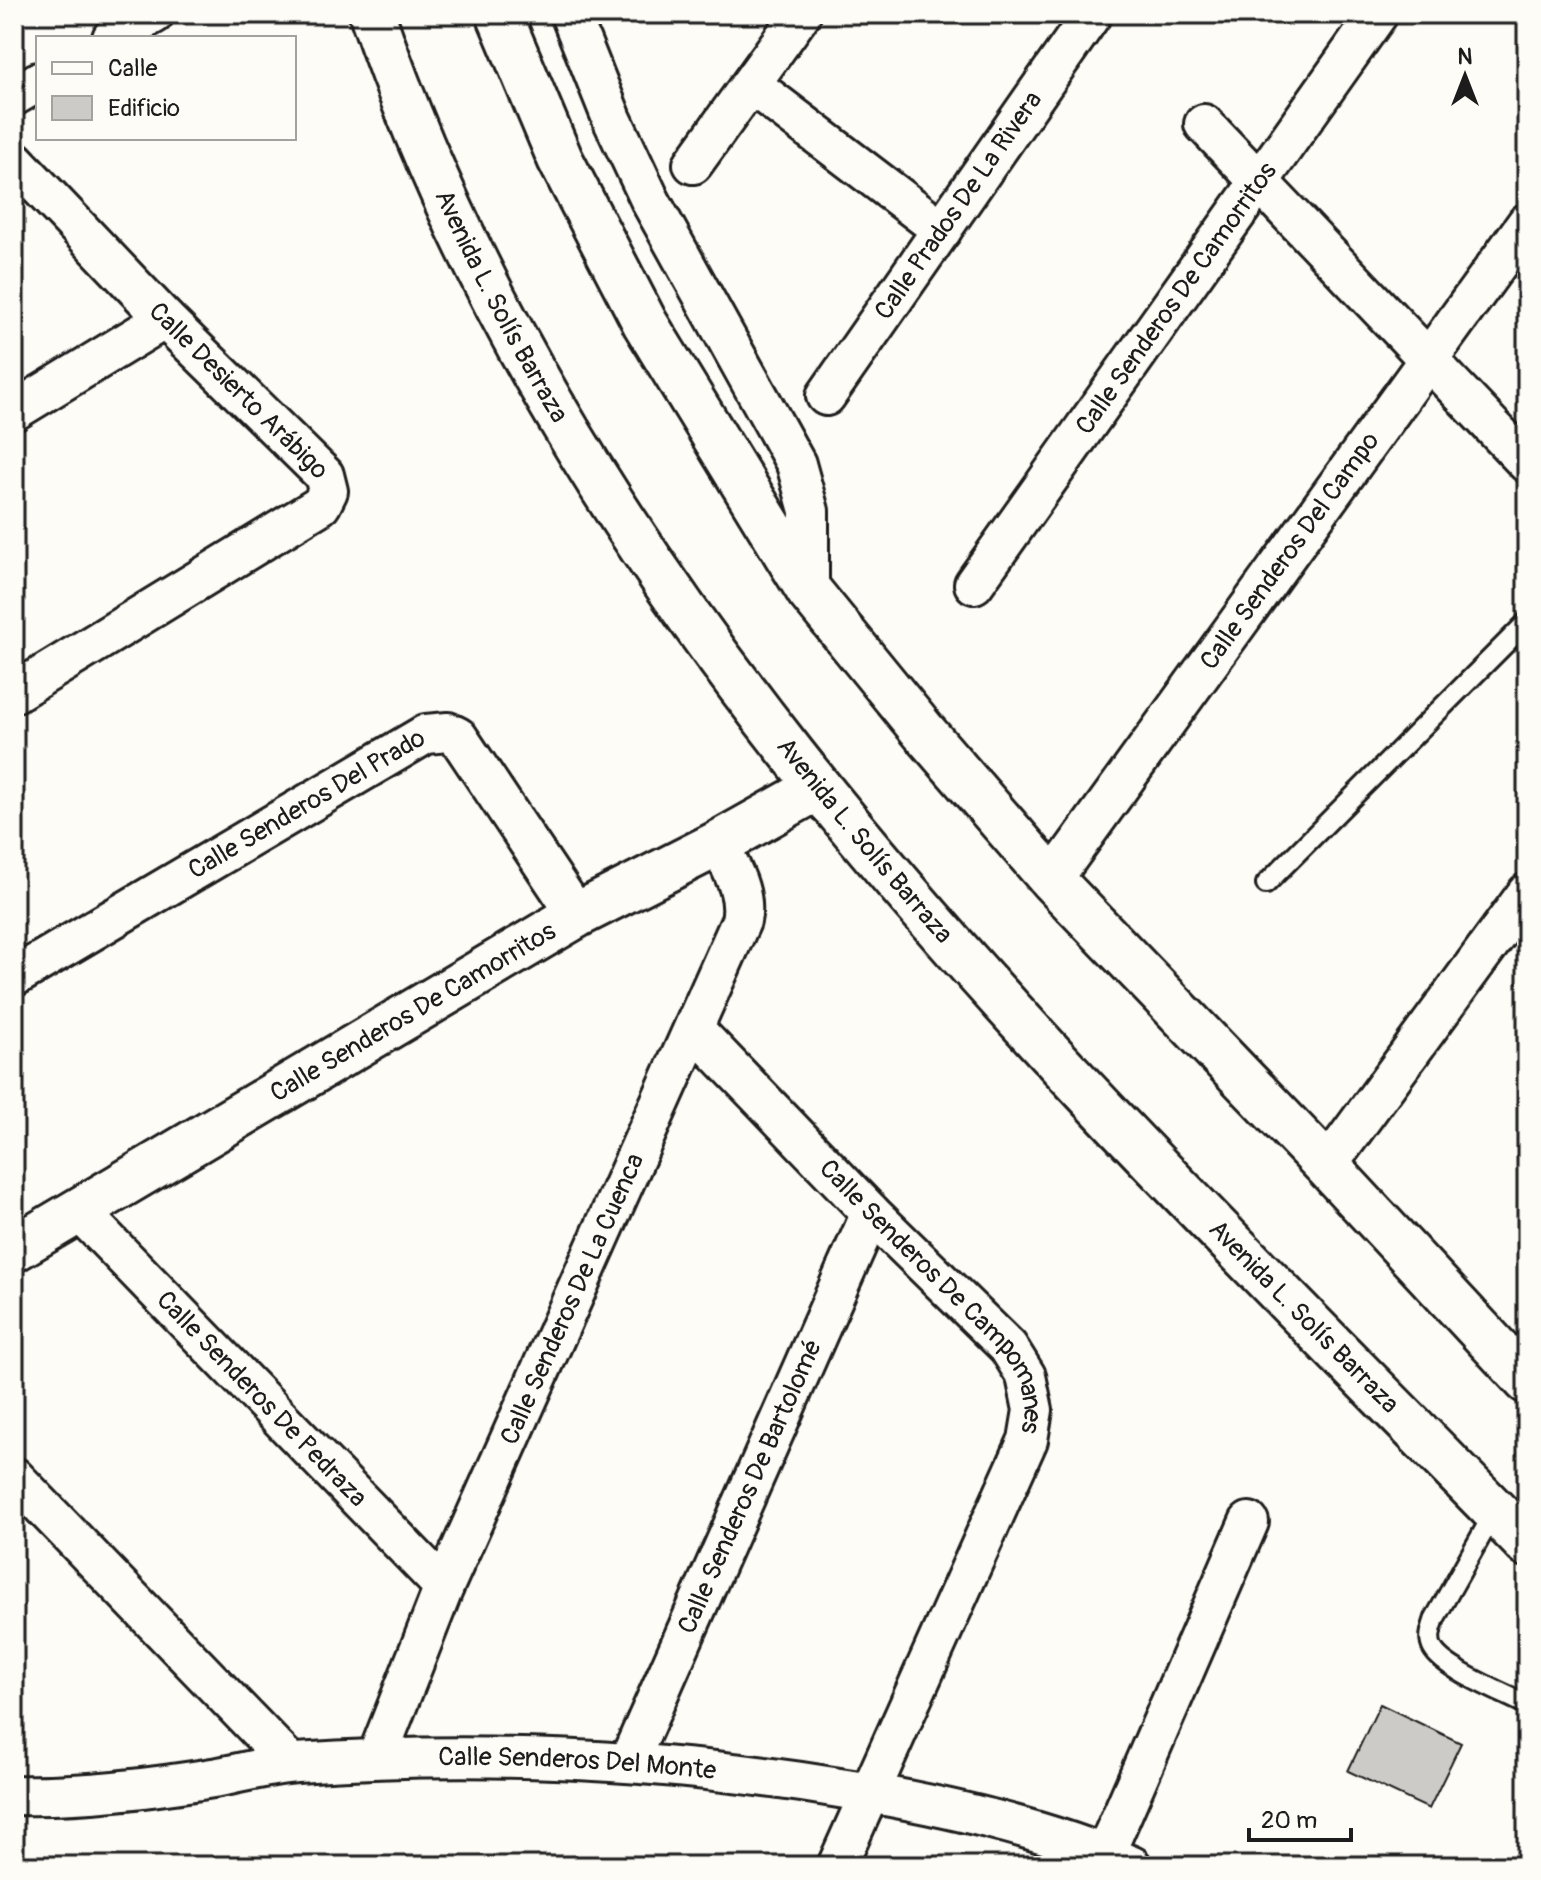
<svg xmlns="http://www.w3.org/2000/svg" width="1541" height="1880" viewBox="0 0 1541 1880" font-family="Pangolin,sans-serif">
  <rect width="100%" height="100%" fill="#fdfcf7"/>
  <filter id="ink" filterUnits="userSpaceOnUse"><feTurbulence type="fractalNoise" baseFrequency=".0125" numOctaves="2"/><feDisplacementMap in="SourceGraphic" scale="16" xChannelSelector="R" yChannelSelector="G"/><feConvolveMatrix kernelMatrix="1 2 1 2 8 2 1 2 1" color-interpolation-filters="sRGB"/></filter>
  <g filter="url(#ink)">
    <!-- building -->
    <path fill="#cccbc8" stroke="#1c1c1c" stroke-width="2" d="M1380 1704 1461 1743 1429 1809 1348 1771Z"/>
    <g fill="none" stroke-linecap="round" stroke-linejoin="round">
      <!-- lane casing -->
      <g stroke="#1c1c1c" stroke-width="24">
        <path id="lane" d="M1266 884 1527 622
          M1495 1511 1435 1618C1432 1628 1427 1638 1433 1649 1445 1670 1504 1693 1527 1705"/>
      </g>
      <!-- street casing -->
      <g stroke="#1c1c1c" stroke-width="44">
        <g id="street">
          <path d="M570 14 612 119 651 202 796 464 809 511V591"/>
          <path d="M112 38 154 14"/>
          <path d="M752 85 942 230"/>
          <path d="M14 96 38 82"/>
          <path d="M1204 124 1527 463"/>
          <path id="s1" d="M14 160 165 319 324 475 328 491 321 505 14 693"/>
          <path d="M693 164 801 14"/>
          <path id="s2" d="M826 396 1092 14"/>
          <path d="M14 411 165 319"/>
          <path id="s3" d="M974 584 1378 14"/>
          <path id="s4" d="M1052 880 1527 223"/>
          <path id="s5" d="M14 977 426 734 448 732 458 737 577 915"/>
          <path id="s6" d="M695 1030 871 1213 1008 1347 1026 1376 1033 1410 1028 1440 837 1866"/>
          <path d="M1327 1166 1527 893"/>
          <path id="s7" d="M79 1211 444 1587"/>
          <path d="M14 1477 290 1763"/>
          <path id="s8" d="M377 1757 444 1587 741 921C747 893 731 869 719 843"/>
          <path id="s9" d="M629 1761 871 1213"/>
          <path id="s10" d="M14 1795C82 1797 152 1788 219 1777 245 1772 271 1765 296 1763 482 1750 669 1759 852 1790 946 1806 1044 1828 1132 1866"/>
          <path d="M1105 1854 1249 1522"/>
        </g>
      </g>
      <!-- secondary casing -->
      <g stroke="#1c1c1c" stroke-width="50">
        <g id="secondary">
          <path id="s11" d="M372 14C583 633 1083 1088 1527 1544"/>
          <path d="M499 14 560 159 645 323 809 591 923 731 1052 880 1327 1166 1527 1381"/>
          <path id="s12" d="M14 1249 577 915 719 843 817 788"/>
        </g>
      </g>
      <!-- lane -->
      <use href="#lane" stroke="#fdfcf7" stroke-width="18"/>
      <!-- street -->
      <use href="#street" stroke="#fdfcf7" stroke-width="38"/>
      <!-- secondary -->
      <use href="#secondary" stroke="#fdfcf7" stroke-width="44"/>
    </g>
  </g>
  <g text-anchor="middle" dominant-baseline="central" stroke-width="8" stroke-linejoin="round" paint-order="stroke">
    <!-- street labels -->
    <g font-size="26" fill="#1c1c1c" stroke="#fdfcf7">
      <text stroke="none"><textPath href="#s2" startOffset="232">Calle Prados De La Rivera</textPath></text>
      <text stroke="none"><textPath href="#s3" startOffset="350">Calle Senderos De Camorritos</textPath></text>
      <text stroke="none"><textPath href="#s11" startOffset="320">Avenida L. Solís Barraza</textPath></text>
      <text stroke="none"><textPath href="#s1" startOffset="322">Calle Desierto Arábigo</textPath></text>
      <text stroke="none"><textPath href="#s4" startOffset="406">Calle Senderos Del Campo</textPath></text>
      <text stroke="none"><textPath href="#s5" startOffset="340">Calle Senderos Del Prado</textPath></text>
      <text stroke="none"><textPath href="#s11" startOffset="968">Avenida L. Solís Barraza</textPath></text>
      <text stroke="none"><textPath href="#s12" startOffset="464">Calle Senderos De Camorritos</textPath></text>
      <text stroke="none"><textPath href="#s8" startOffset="498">Calle Senderos De La Cuenca</textPath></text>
      <text stroke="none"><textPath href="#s6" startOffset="362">Calle Senderos De Campomanes</textPath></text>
      <text stroke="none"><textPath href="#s11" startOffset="1616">Avenida L. Solís Barraza</textPath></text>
      <text stroke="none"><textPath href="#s7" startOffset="262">Calle Senderos De Pedraza</textPath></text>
      <text stroke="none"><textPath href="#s9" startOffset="300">Calle Senderos De Bartolomé</textPath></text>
      <text stroke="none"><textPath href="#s10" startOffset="566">Calle Senderos Del Monte</textPath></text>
    </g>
  </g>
  <!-- margin -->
  <rect width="1541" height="1880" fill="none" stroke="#fdfcf7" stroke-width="48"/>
  <rect x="24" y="24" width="1493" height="1832" fill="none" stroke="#1c1c1c" stroke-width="3" filter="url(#ink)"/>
  <!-- legend -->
  <rect x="36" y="36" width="260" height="104" fill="#fdfcf7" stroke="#a3a29f" stroke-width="2"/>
  <rect x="52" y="62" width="40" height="12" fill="#fdfcf7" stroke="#a3a29f" stroke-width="2"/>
  <text x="108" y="76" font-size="24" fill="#1c1c1c">Calle</text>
  <rect x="52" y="96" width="40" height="24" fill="#cccbc8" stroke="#a3a29f" stroke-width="2"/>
  <text x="108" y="116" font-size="24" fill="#1c1c1c">Edificio</text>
  <!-- north arrow -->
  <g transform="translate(1465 76)" stroke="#fdfcf7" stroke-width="6" paint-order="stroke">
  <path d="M0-6L14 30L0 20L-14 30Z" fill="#1c1c1c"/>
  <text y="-12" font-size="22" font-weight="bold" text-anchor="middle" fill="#1c1c1c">N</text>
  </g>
  <!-- scale -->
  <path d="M1249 1828v12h102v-12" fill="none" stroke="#1c1c1c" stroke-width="4"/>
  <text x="1261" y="1828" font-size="24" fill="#1c1c1c" stroke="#fdfcf7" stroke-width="6" paint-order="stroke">20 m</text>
</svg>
